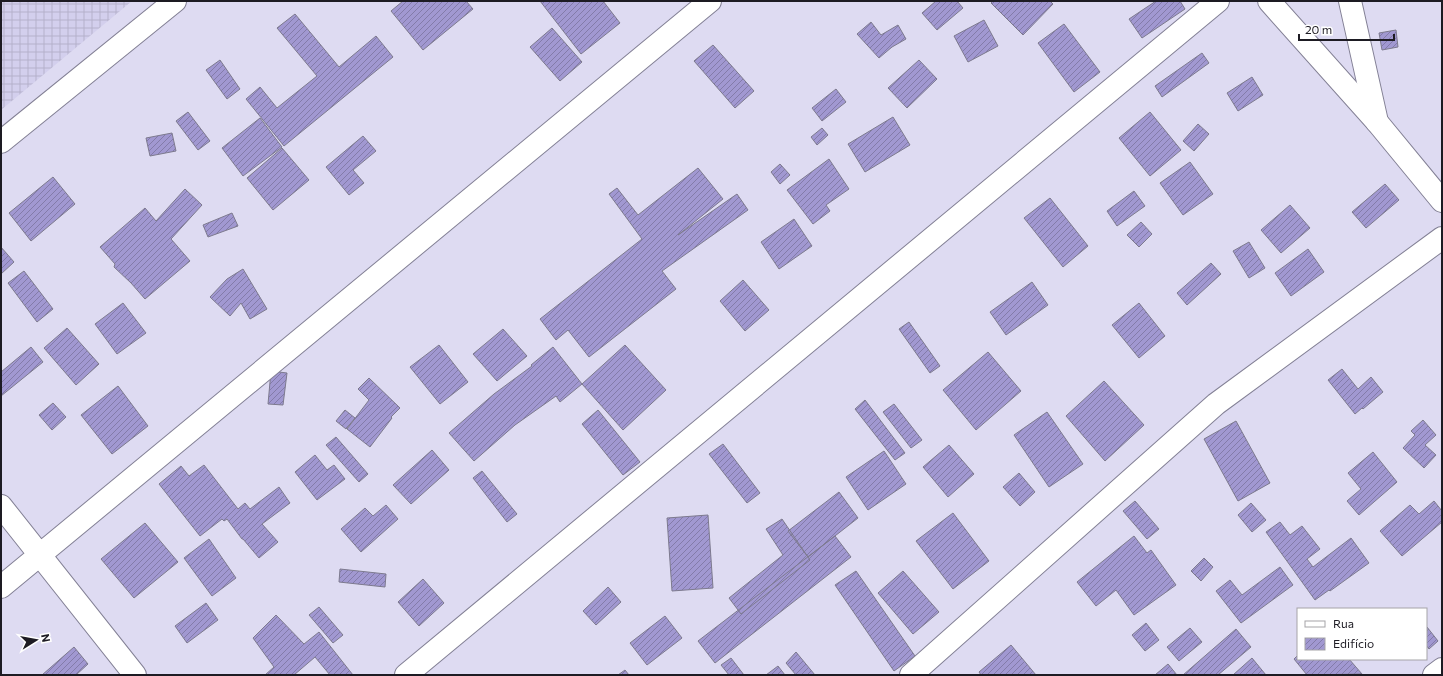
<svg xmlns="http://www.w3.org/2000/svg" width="1443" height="676" viewBox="0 0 1443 676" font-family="Commissioner,sans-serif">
  <defs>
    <pattern id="industrial-grid" width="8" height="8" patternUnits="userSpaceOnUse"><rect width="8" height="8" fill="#d3cfed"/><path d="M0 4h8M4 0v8" fill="none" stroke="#b5b1cb"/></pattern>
    <pattern id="building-hatch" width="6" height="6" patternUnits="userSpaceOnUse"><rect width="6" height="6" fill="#a198d1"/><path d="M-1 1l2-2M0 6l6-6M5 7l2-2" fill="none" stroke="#837ba9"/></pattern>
  </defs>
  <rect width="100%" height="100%" fill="#dedbf2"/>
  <!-- industrial -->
  <path fill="url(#industrial-grid)" d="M1 1H132L1 110Z"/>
  <!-- building -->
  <path fill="url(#building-hatch)" stroke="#7d7a8e" d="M403 1H466L473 9 423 50 391 11Z
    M540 1H603L620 23 581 54Z
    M936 1H957L963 8 937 30 922 13Z
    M993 1H1050L1053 4 1023 35 991 3Z
    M1156 1H1180L1185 9 1142 38 1129 19Z
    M295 14 339 67 376 36 393 57 284 146 246 99 260 87 277 108 317 76 277 28Z
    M984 20 998 46 968 62 954 36Z
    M871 22 881 35 898 25 906 39 892 47 879 58 857 34Z
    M1064 24 1100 72 1074 92 1038 43Z
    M552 28 582 62 560 81 530 47Z
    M1396 30 1398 47 1382 50 1379 33Z
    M713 45 754 91 735 108 694 61Z
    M1202 53 1209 63 1162 97 1155 86Z
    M220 60 240 89 227 99 206 70Z
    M919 60 937 79 907 108 888 88Z
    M1252 77 1263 95 1238 111 1227 93Z
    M836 89 846 102 822 121 812 108Z
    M188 112 210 141 198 150 176 121Z
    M1150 112 1181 150 1150 176 1119 138Z
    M893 117 910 145 865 172 848 144Z
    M260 118 282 147 243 176 222 148Z
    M1198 124 1209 134 1194 151 1183 141Z
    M822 128 828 135 817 145 811 137Z
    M172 133 176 151 150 156 146 138Z
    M363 136 376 151 353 170 364 183 349 195 326 167Z
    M282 148 309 180 273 210 247 178Z
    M829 159 849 189 826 205 830 211 813 224 787 190Z
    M1190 162 1213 194 1183 215 1160 183Z
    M780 164 790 175 780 184 771 172Z
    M698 168 723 199 678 235 737 194 748 210 662 271 676 289 589 357 568 330 556 340 540 319 642 239 609 194 617 188 638 215Z
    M53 177 75 204 31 241 9 213Z
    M1385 184 1399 200 1366 228 1352 212Z
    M185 189 202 205 171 239 190 261 145 299 131 283 114 267 115 264 100 247 145 208 156 221Z
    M1134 191 1145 206 1117 226 1107 211Z
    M1050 198 1088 246 1063 267 1024 218Z
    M1290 205 1310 228 1281 253 1261 230Z
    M232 213 238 226 208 237 203 225Z
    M794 219 812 246 779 269 761 242Z
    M1141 222 1152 234 1139 247 1127 235Z
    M1249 242 1265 268 1249 278 1233 251Z
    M1 247 14 262 1 274Z
    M1308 249 1324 272 1291 296 1275 273Z
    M1211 263 1221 274 1187 305 1177 293Z
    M243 269 267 309 250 319 241 303 230 316 210 297 227 279Z
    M24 271 53 309 37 322 8 283Z
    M743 280 769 310 745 331 720 301Z
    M1032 282 1048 305 1006 335 990 312Z
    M123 303 146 333 117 354 95 324Z
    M1139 303 1165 336 1139 358 1112 325Z
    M909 322 940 366 930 373 899 329Z
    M67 328 99 364 76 385 44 348Z
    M503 329 527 356 497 381 473 354Z
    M439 345 468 382 440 404 410 367Z
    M625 345 666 390 623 430 582 384Z
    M31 347 43 362 1 396V372Z
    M553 347 582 384 560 402 556 396 515 425 474 461 449 433 494 394 532 366 531 365Z
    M988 352 1021 391 976 430 943 390Z
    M1342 369 1358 389 1371 377 1383 392 1363 409 1362 408 1355 414 1328 380Z
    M271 371 287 373 283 405 268 404Z
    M369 378 400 408 391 417 392 418 370 447 347 429 369 400 358 389Z
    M1104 381 1144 425 1105 461 1066 416Z
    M118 386 148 426 112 454 81 415Z
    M865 400 905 453 895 460 855 409Z
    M53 403 66 417 52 430 39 415Z
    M894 404 922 440 911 448 883 412Z
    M345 410 355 418 346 429 336 421Z
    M598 410 640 462 623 475 582 424Z
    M1047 412 1083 464 1049 487 1014 435Z
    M1423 420 1436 435 1425 445 1436 455 1424 468 1403 448 1415 435 1411 431Z
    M1236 421 1270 483 1238 501 1204 439Z
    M336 437 368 474 359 482 326 445Z
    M723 444 760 493 747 503 709 454Z
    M949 445 974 474 948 497 923 467Z
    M432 450 449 470 411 504 393 485Z
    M884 451 906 484 868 510 846 477Z
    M1373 452 1397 482 1359 515 1347 501 1361 489 1348 473Z
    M315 455 327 470 334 465 345 479 317 500 295 472Z
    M204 465 238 509 245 503 250 509 279 487 290 503 262 524 278 542 259 558 243 539H242L227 519 224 521 222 519 200 536 159 484 181 466 189 476Z
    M482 471 517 514 507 522 473 478Z
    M1019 473 1035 492 1020 506 1003 487Z
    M839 492 858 518 808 557 788 531Z
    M1135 501 1159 529 1147 539 1123 511Z
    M1434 501 1442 511V522L1402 556 1380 531 1410 505 1419 514Z
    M1251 503 1266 520 1252 532 1238 515Z
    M386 505 398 519 361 552 341 529 365 508 373 516Z
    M953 513 989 561 953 589 916 541Z
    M708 515 713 588 672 591 667 518Z
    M782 519 810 560 741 614 729 598 783 555 766 529Z
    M1280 522 1290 535 1302 526 1320 549 1307 559 1313 567 1351 538 1369 563 1330 591 1329 590 1315 600 1266 532Z
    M145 523 178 562 134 598 101 559Z
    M835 536 851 557 715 663 698 641Z
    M1134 536 1147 553 1151 550 1176 585 1134 615 1116 590 1096 606 1077 582Z
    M209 539 236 578 212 596 184 558Z
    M1204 558 1213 567 1201 581 1191 571Z
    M1280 567 1293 585 1241 623 1216 591 1230 580 1242 595Z
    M340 569 386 574 385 587 339 582Z
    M856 571 915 656 894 671 835 585Z
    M903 571 939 612 913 634 878 593Z
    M423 579 444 603 419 626 398 602Z
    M608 587 621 602 596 625 583 611Z
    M206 603 218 620 187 643 175 626Z
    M319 607 343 635 333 643 309 615Z
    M276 615 304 644 319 632 353 675H330L315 657 294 675H265L274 667 253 638Z
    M665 616 682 638 647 665 630 643Z
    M1146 623 1159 640 1145 651 1132 635Z
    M1427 627 1438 641 1429 649 1426 645Z
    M1190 628 1202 642 1179 661 1167 647Z
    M1236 629 1251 647 1218 675H1183Z
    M1011 645 1036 675H981L979 672Z
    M74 647 88 664 76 675H42Z
    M796 652 815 675H796L786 663Z
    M1298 655V659H1349L1362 674 1307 675 1294 659Z
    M731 658 744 675H729L721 665Z
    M1252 658 1266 675H1233Z
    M1168 664 1177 675H1155Z
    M778 666 785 675H766Z
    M625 670 629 675H618Z"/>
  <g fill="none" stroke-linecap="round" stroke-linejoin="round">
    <!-- minor casing -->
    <g stroke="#838095" stroke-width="24">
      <path id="minor" d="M1350 1 1377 122
        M1 142 175 1
        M1 506 135 675
        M1 587 710 1
        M406 675 1218 1
        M911 675 1216 404 1442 238
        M1434 675 1442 669"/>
    </g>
    <!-- tertiary casing -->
    <g stroke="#838095" stroke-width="24">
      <path id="tertiary" d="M1269 1 1377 122 1442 201"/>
    </g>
    <!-- minor -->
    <use href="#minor" stroke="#fff" stroke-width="22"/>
    <!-- tertiary -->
    <use href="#tertiary" stroke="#fff" stroke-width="22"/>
  </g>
  <!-- border -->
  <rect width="1443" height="676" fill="none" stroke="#1d1b23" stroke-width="4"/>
  <!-- legend -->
  <rect x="1297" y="608" width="130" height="52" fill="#ffffff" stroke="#a5a4a7"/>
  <rect x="1305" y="621" width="20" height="6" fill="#ffffff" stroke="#a5a4a7"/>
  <text x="1333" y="628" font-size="12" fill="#1d1b23">Rua</text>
  <rect x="1305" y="638" width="20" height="12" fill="url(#building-hatch)" stroke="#a5a4a7"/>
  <text x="1333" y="648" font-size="12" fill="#1d1b23">Edifício</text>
  <!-- north arrow -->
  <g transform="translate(36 640) rotate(79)" stroke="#ffffff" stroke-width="3" paint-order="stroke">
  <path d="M0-3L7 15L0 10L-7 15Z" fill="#1d1b23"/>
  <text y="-6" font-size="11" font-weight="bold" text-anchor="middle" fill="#1d1b23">N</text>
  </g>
  <!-- scale -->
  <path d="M1299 34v6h95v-6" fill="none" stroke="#1d1b23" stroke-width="2"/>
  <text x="1305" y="34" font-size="12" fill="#1d1b23" stroke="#ffffff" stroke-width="3" paint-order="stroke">20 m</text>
</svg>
